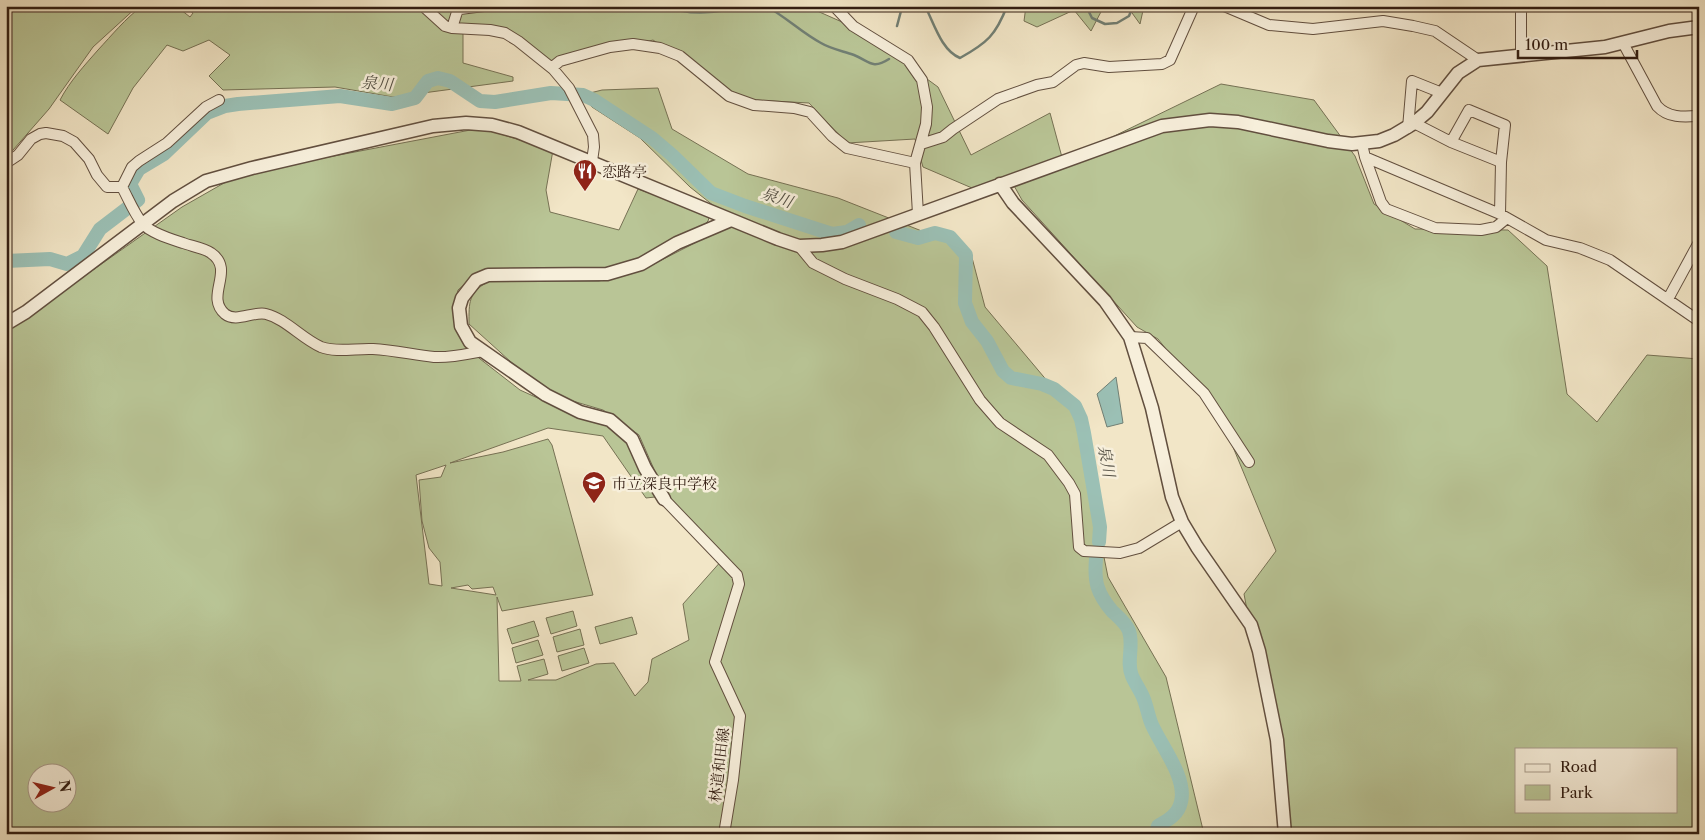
<svg xmlns="http://www.w3.org/2000/svg" width="1705" height="840" viewBox="0 0 1705 840" font-family="'Libre Caslon Text','Noto Serif JP',serif">
  <rect width="100%" height="100%" fill="#f2e6c7"/>
  <filter id="stains"><feTurbulence type="fractalNoise" baseFrequency=".004" numOctaves="4"/><feColorMatrix values="0 0 0 0 .2 0 0 0 0 .09 0 0 0 0 .02 0 0 0 .5 -.17"/></filter>
  <radialGradient id="worn" r=".72"><stop offset=".6" stop-color="#630" stop-opacity="0"/><stop offset="1" stop-color="#630" stop-opacity=".3"/></radialGradient>
  <!-- green -->
  <path fill="#b9c596" stroke="#767154" fill-rule="evenodd" d="M6 6H138L93 47 49 109 6 158Z
    M142 6H176L190 17 193 13 183 6H806L860 30 938 87 971 155 1050 113 1063 161 1221 84 1314 100 1355 156 1374 204 1415 229 1508 230 1547 266 1567 394 1597 422 1647 355 1699 359V834H1289L1244 594 1276 551 1221 418 1158 339 1137 327 1022 200 1008 175 972 188 923 167 915 139 847 143 809 103 754 100 728 90 653 40 555 65 503 33 463 29V63L513 77V81L393 97 335 87 223 90 209 76 230 55 209 40 183 51 167 45 133 88 108 134 60 100C70 81 84 66 98 50 112 35 125 19 142 6ZM1516 749H1676V811H1516Z
    M1026 6H1104L1091 31 1074 10 1037 27 1024 21Z
    M1127 6H1144L1140 24Z
    M658 88 672 129 748 174 838 198 970 250 985 307 1075 414 1108 577 1166 677 1204 834H6V328L59 294 182 207 231 179 297 163 481 128 553 150 546 190 550 212 619 230 638 189 710 215 708 221 702 227 631 262 603 270 502 269 478 272 458 290 453 313 475 355 520 390 584 419 603 423 626 440 655 497 646 498 603 436 548 428 450 463 503 452 548 439 552 445 593 595 502 611 497 597 499 681H521L517 666 544 659 548 674 528 680H556L596 664 614 663 635 696 648 682 652 659 689 640 683 604 723 559 667 499 639 435 603 410 566 399 532 381 469 324C469 302 468 293 489 281H599L644 269 724 228 719 210 690 187 640 138 592 107 582 95 602 90ZM446 465 441 477 419 480 422 521 429 548 440 562 442 586 429 584 416 475ZM468 585 472 589 493 587 496 595 451 588ZM38 772H68V802H38Z
    M573 611 577 626 551 634 546 618Z
    M632 617 637 634 600 644 595 627Z
    M534 621 539 636 512 644 507 629Z
    M580 629 584 645 557 652 553 637Z
    M538 640 543 655 516 663 512 648Z
    M584 648 589 663 562 671 558 656Z"/>
  <!-- water -->
  <path fill="#9bc0b5" stroke="#717f74" d="M1116 377 1123 423 1107 427 1097 394Z"/>
  <g fill="none" stroke-linecap="round" stroke-linejoin="round">
    <!-- stream -->
    <path stroke="#717f74" stroke-width="2.5" d="M666 6C691 17 719 12 746 6
      M766 6C786 17 802 33 821 43 831 49 843 51 854 55 869 61 872 70 889 59
      M925 6C934 23 941 50 960 58 987 43 996 35 1007 6
      M1086 6 1092 18 1105 24 1117 23 1129 16 1133 6
      M897 26 901 11 905 6"/>
    <!-- river -->
    <path stroke="#9bc0b5" stroke-width="14" d="M896 232 918 238 935 233 950 237 966 255 965 303 972 322 987 341 1003 371 1011 378 1042 384 1054 389 1075 406 1081 419 1084 433 1100 527 1099 542
      M6 261 50 259 67 264 83 256 100 229 138 200 130 184 139 169 164 154 207 113 225 106 238 104 340 96 392 104 415 98 428 81 438 78 450 81 480 101 495 102 551 93 583 95 594 100 652 138 672 155 711 193 745 206 832 234 847 232 859 225
      M1096 559C1094 582 1097 593 1112 611 1118 617 1126 623 1129 631 1134 646 1126 662 1132 676 1135 683 1140 690 1143 697 1147 706 1148 716 1152 725 1162 747 1187 778 1181 802 1178 815 1168 820 1158 826L1156 834"/>
    <!-- minor casing -->
    <g stroke="#624f3f" stroke-width="12">
      <path id="minor" d="M423 6 445 26 452 28 490 30 505 33 518 41 553 69 569 88 593 135 594 147 592 161
        M834 6 853 26 908 60 922 80 927 107 926 124 915 163 918 214
        M1224 6 1269 25 1313 29 1383 21 1413 26 1435 31 1478 60
        M1521 6V55
        M452 28 457 12 460 9 484 6
        M1623 43 1657 106C1668 118 1683 117 1698 116
        M553 69 555 65 560 61 610 47 633 44 660 48 680 56 729 96 754 105 794 108 810 112 832 136 847 148 915 163
        M1414 123 1451 142 1501 162
        M1408 128 1412 81 1442 93
        M1451 142 1469 110 1505 125 1501 162 1500 214
        M921 144 943 137 953 129 998 99 1037 85 1053 82 1076 65 1084 63 1109 67 1162 64 1170 60 1194 6
        M1362 144 1365 157 1500 214 1546 240 1580 248 1610 260 1699 321
        M1365 157 1381 202 1386 209 1435 228 1481 230 1496 227 1507 218
        M6 163 18 155 31 139 40 134 46 133 63 136 74 142 89 159 97 175 107 187H122
        M122 187C128 198 134 213 142 223 150 233 171 239 183 243 191 246 204 248 211 253 236 270 204 296 225 314 236 323 253 311 266 314 286 319 301 338 321 347 336 353 357 348 373 349 394 350 414 355 434 357 450 358 467 354 483 351
        M122 187 132 167 139 161 167 143 206 107 219 100
        M799 246 813 263 845 279 897 299 922 312 934 327 980 400 1000 423 1048 455 1069 483 1075 494 1079 547 1084 551 1120 553 1139 548 1182 522
        M1668 299 1699 242
        M1130 337 1147 338 1204 393 1249 462
        M664 499 737 575 739 584 715 662 740 716 733 780 724 834"/>
    </g>
    <!-- tertiary casing -->
    <g stroke="#624f3f" stroke-width="15">
      <path id="tertiary" d="M1000 184 1013 203 1105 301 1130 337 1152 408 1172 497 1182 522 1197 547 1251 625 1259 651 1277 740 1285 834
        M6 324 26 312 173 201 206 181 252 168 433 126 466 123 492 125 518 132 778 239 799 246 822 245 842 242 1162 126 1210 120 1238 122 1328 141 1352 144 1379 141 1394 135 1414 123 1427 112 1458 73 1478 60 1605 47 1669 31 1699 27
        M664 499 645 468 632 439 610 420 580 412 546 395 470 342 461 326 459 308 462 298 476 280 488 275 607 274 641 264 677 243 731 220"/>
    </g>
    <!-- minor -->
    <use href="#minor" stroke="#f7efdb" stroke-width="10"/>
    <!-- tertiary -->
    <use href="#tertiary" stroke="#f7efdb" stroke-width="12"/>
  </g>
  <!-- icons -->
  <defs>
    <g id="restaurant-pin" transform="scale(1.25)"><path d="M0 17L-7.5 6A9.5 9.5 0 1 1 7.5 6Z" fill="#8f2418" stroke="#f7efdb"/><path d="M-5-6h1v4h1v-4h1v4h1v-4h1v5L-1.5 .5V6h-2V.5L-5-1ZM5-6V6H3V1.5H1.5Q1.5-4 5-6Z" fill="#fff"/></g>
    <g id="school-pin" transform="scale(1.25)"><path d="M0 17L-7.5 6A9.5 9.5 0 1 1 7.5 6Z" fill="#8f2418" stroke="#f7efdb"/><path d="M0-5L7-2L0 1L-7-2ZM-4 1L0 2.5L4 1V4Q0 6-4 4Z" fill="#fff"/></g>
  </defs>
  <g fill-rule="evenodd">
    <use href="#restaurant-pin" x="585" y="171"/>
    <use href="#school-pin" x="594" y="483"/>
  </g>
  <g text-anchor="middle" dominant-baseline="central" stroke-width="5" stroke-linejoin="round" paint-order="stroke">
    <!-- poi labels -->
    <g font-size="15" fill="#321d12" stroke="#f7efdb" text-anchor="start">
      <text x="602" y="171">恋路亭</text>
      <text x="612" y="483">市立深良中学校</text>
    </g>
    <!-- street labels -->
    <g font-size="15" fill="#321d12" stroke="#f7efdb">
      <text transform="translate(719 765) rotate(-83)">林道和田線</text>
    </g>
    <!-- water labels -->
    <g font-size="16" font-style="italic" fill="#524e43" stroke="#f7efdb">
      <text transform="translate(377 83) rotate(5)">泉川</text>
      <text transform="translate(777 197) rotate(19)">泉川</text>
      <text transform="translate(1107 461) rotate(80)">泉川</text>
    </g>
  </g>
  <!-- margin -->
  <rect width="1705" height="840" fill="none" stroke="#f2e6c7" stroke-width="25"/>
  <rect x="8" y="8" width="1690" height="825" fill="none" stroke="#321d12" stroke-width="2.5"/>
  <rect x="12" y="12" width="1680" height="815" fill="none" stroke="#321d12"/>
  <!-- legend -->
  <rect x="1515" y="748" width="162" height="65" fill="#f7efdb" stroke="#a89b8b"/>
  <rect x="1525" y="764" width="25" height="8" fill="#f7efdb" stroke="#a89b8b"/>
  <text x="1560" y="772" font-size="15" fill="#321d12">Road</text>
  <rect x="1525" y="785" width="25" height="15" fill="#b9c596" stroke="#a89b8b"/>
  <text x="1560" y="798" font-size="15" fill="#321d12">Park</text>
  <!-- north arrow -->
  <g transform="translate(52 788) rotate(82)"><circle r="24" fill="#f7efdb" stroke="#a89b8b"/>
  <path d="M0-4L9 19L0 12L-9 19Z" fill="#8f2418"/>
  <text y="-8" font-size="14" font-weight="bold" text-anchor="middle" fill="#321d12">N</text>
  </g>
  <!-- scale -->
  <path d="M1518 50v8h119v-8" fill="none" stroke="#321d12" stroke-width="2.5"/>
  <text x="1525" y="50" font-size="15" fill="#321d12" stroke="#f7efdb" stroke-width="4" paint-order="stroke">100 m</text>
  <rect width="100%" height="100%" filter="url(#stains)"/>
  <rect width="100%" height="100%" fill="url(#worn)"/>
</svg>
